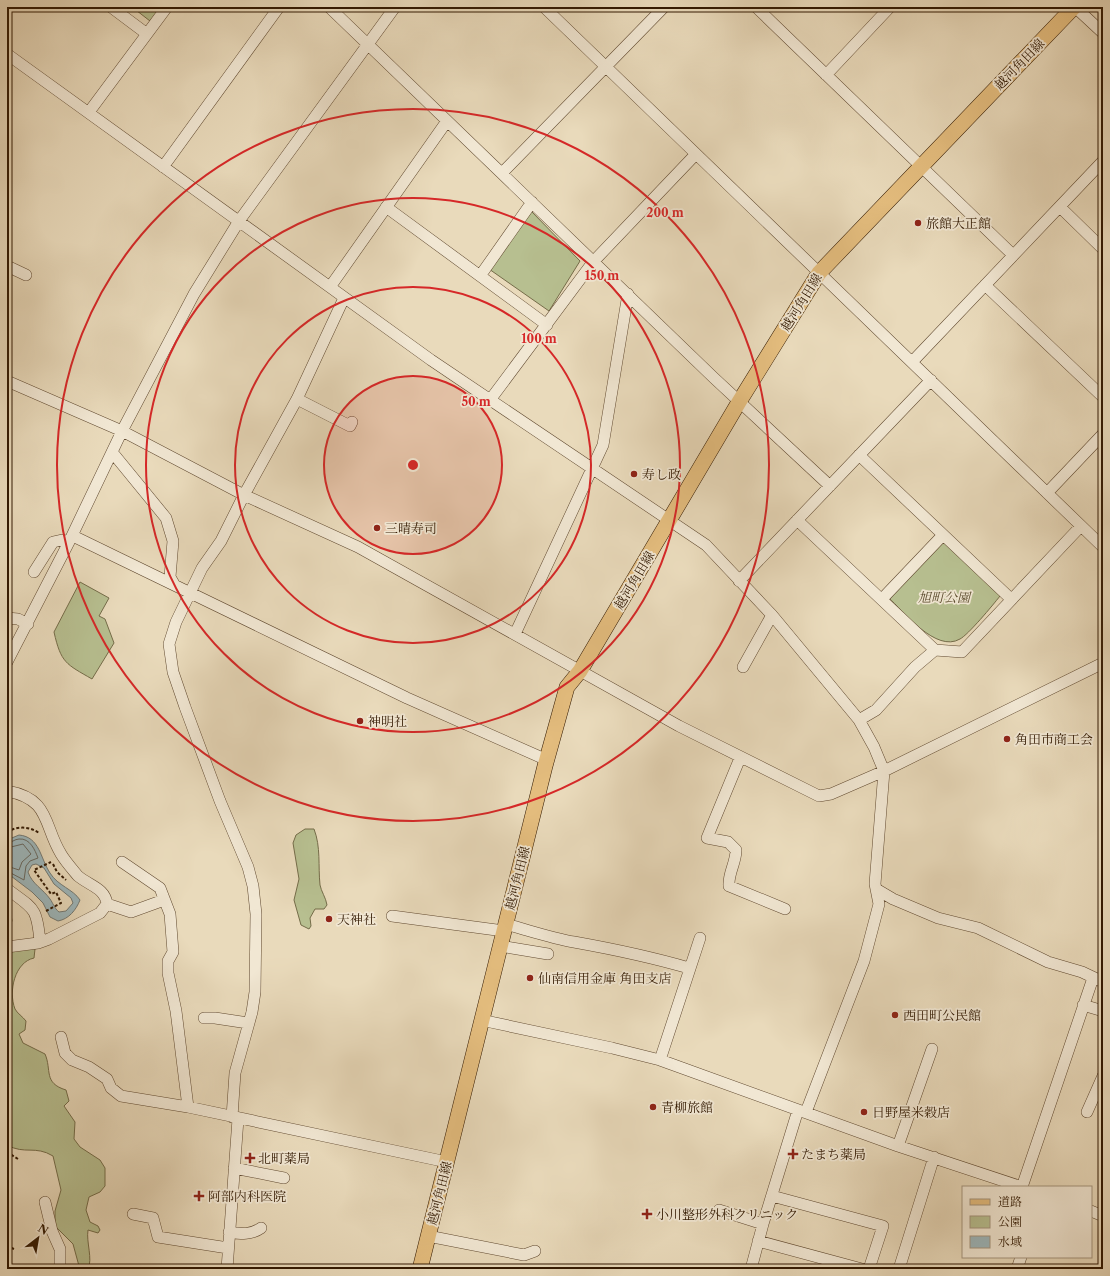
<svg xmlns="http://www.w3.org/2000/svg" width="1110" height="1276" viewBox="0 0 1110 1276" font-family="'Libre Caslon Text','Noto Serif JP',serif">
  <rect width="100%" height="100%" fill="#e9dabb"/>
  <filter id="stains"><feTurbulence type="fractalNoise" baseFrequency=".005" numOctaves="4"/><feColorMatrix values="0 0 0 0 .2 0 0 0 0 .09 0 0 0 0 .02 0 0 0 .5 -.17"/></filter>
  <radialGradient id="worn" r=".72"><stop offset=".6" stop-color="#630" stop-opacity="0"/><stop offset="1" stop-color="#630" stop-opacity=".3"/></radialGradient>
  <!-- green -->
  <path fill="#b7bf90" stroke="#746c49" d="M132 7H161L150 21Z
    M531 211 580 261 549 311 489 269Z
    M943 541 1000 596C993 605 968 635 960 639 936 653 904 612 888 597Z
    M80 582 109 598 99 616 105 619 114 643 92 679C66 664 61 663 54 632Z
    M305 829H314C321 847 318 866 320 885 321 891 326 898 327 905L324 909H315L310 918 311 926 309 929 301 925 294 900 299 879 293 843 296 835Z
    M7 907 10 909 12 921 7 929Z
    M29 941 35 949 34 958C15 962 8 991 15 1009 17 1013 23 1017 26 1021L25 1030 19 1034 23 1043 45 1054C52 1070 43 1083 66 1090L69 1101 64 1106 75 1122 74 1139 80 1147 100 1160 105 1168V1186L100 1192 89 1197 86 1210 90 1222 98 1226 100 1230 98 1233 88 1230C86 1242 93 1259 88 1269L79 1266 73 1244 55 1226V1211L61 1190 53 1156C35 1145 25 1155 7 1145V956L16 942Z"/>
  <!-- water -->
  <path fill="#9db7bc" stroke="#727872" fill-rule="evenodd" d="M19 835C40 837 40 858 50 873 58 886 73 889 80 900 76 910 69 919 58 921L50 917 43 903 32 892 7 873V840ZM36 864 44 868 54 884 71 898 73 903 66 911 59 912C54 908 53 903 50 899 43 889 32 884 28 872L32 865Z"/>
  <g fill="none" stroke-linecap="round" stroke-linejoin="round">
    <!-- shore -->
    <path stroke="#68685f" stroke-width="1" d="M7 843C11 843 15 839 19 839 30 838 35 850 38 858L30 861 26 866 24 880 7 871
      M7 848 23 844 31 854 22 862 19 870 7 866"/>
    <!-- minor casing -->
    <g stroke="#604930" stroke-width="12">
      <path id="minor" d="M111 7 147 34
        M329 7 714 378 830 486
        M544 7 1103 547
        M756 7 1013 255
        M1075 7 1103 33
        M7 54 431 360 706 545 772 615 859 720 876 710 915 667 935 650 962 652 1081 526
        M826 75 890 7
        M89 112 167 7
        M163 167 279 7
        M502 173 664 7
        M386 207 547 325
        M1060 207 1103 249
        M7 266 26 275
        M480 276 532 202
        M985 285 1103 397
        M330 287 447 121
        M912 362 1103 161
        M7 381 122 431 244 495 358 547 679 726 819 796 831 794 884 771 1103 663
        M297 399 350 426 352 422
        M490 400 593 262 695 155
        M112 452 166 518 173 541 170 577 174 584
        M859 455 1011 599
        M1047 493 1103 434
        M797 520 935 650
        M73 536 407 698 547 760
        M34 572 53 542 62 540 69 542
        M739 581 931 380
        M882 599 942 536
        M7 618 18 619 28 624
        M515 634 603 445 628 294
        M7 662 69 542 122 431 194 294 239 221 395 7
        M743 667 772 615
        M740 758 707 838 728 842 736 850C736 863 728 873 729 886L785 909
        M7 791C51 799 43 825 61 854 65 861 73 870 78 876 90 886 105 888 107 904L100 913 49 939 38 943 7 947
        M122 862 160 888 170 914 173 952 168 961V973L176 1011 188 1107
        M7 889C34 909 37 907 40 942
        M876 889 893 899 938 918 978 928 1048 962 1082 972 1103 982
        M107 904 131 912 164 900
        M392 916 504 931
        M505 924C528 930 551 938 574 942 613 949 651 957 689 968
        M500 946 548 954
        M1083 1005 1103 1011
        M204 1018H215L248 1023
        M481 1020 612 1048 660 1060 898 1146 1022 1187
        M61 1037 65 1053 72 1060 89 1067 107 1079 111 1088 121 1096 188 1107 447 1162
        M660 1060 700 938
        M806 1112 864 961 879 904 875 884 884 771 874 747 859 720
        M1087 1112 1103 1076
        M232 1117 235 1073 252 1012 255 992 256 914 253 886 248 867 220 801 185 707 173 672 169 644 176 622 202 568 221 541 244 495 297 399 344 298
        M898 1146 932 1049
        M234 1168 284 1178
        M1022 1187 1093 978
        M772 1196 883 1226 869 1269
        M45 1202 52 1231 60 1249V1269
        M719 1210 763 1224
        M1091 1211 1103 1216
        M133 1214 153 1218 158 1237 228 1248
        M229 1232C242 1234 251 1235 261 1228
        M428 1236 524 1255 535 1251
        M758 1241 862 1269
        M227 1269 238 1119
        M751 1269 763 1224 798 1110
        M899 1269 934 1157
        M1017 1269 1021 1257"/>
    </g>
    <!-- major casing -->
    <g stroke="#321902" stroke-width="16">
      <path id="major" d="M420 1269 545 766 567 687 580 671 739 402 819 273 1074 7"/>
    </g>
    <!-- path -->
    <path stroke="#321902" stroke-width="2" stroke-dasharray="3 2" stroke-linecap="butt" d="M7 832C17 826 29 826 39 833
      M53 864 57 872 66 880
      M46 911 61 903 56 892 51 894 34 870 51 862
      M7 1152 18 1159
      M7 1246 14 1249
      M592 1267 601 1269"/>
    <!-- minor -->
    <use href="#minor" stroke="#f1e7d3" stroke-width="11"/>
    <!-- major -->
    <use href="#major" stroke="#e4bd7e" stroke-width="15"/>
  </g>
  <!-- distance rings -->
  <circle cx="413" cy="465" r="89" fill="#d62828" fill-opacity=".12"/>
  <g fill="none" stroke="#d62828" stroke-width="2">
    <circle cx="413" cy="465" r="89"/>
    <circle cx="413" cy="465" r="178"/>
    <circle cx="413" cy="465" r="267"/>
    <circle cx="413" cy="465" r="356"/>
  </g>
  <!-- markers -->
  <g fill="#8f2418" stroke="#f1e7d3" stroke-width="1.5">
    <circle cx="918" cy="223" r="4"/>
    <circle cx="634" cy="474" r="4"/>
    <circle cx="377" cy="528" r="4"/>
    <circle cx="360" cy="721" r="4"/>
    <circle cx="1007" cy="739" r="4"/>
    <circle cx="329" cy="919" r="4"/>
    <circle cx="530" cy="978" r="4"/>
    <circle cx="895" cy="1015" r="4"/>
    <circle cx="653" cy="1107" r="4"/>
    <circle cx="864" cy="1112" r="4"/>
    <path d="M791 1148h4v4h4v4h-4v4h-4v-4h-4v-4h4z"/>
    <path d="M248 1152h4v4h4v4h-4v4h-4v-4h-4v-4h4z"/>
    <path d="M197 1190h4v4h4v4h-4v4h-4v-4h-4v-4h4z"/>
    <path d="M645 1208h4v4h4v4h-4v4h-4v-4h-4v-4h4z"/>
  </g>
  <g text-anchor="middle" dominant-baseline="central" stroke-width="3.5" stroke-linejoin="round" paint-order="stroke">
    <!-- street labels -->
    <g font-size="13" fill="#321902" stroke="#f1e7d3">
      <text transform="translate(1019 64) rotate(-46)">越河角田線</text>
      <text transform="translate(801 302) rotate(-58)">越河角田線</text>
      <text transform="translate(634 580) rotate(-59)">越河角田線</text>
      <text transform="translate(517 878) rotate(-76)">越河角田線</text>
      <text transform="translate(439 1193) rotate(-76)">越河角田線</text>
    </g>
    <!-- poi labels -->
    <g font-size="13" fill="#321902" stroke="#f1e7d3" text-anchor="start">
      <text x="926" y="223">旅館大正館</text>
      <text x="642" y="474">寿し政</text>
      <text x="385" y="528">三晴寿司</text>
      <text x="368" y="721">神明社</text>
      <text x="1015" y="739">角田市商工会</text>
      <text x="337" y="919">天神社</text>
      <text x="538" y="978">仙南信用金庫 角田支店</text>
      <text x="903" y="1015">西田町公民館</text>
      <text x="661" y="1107">青柳旅館</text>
      <text x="872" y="1112">日野屋米穀店</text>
      <text x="801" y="1154">たまち薬局</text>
      <text x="258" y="1158">北町薬局</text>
      <text x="208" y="1196">阿部内科医院</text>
      <text x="656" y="1214">小川整形外科クリニック</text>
    </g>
    <!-- park labels -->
    <g font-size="13" font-style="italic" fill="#5a4b2d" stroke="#f1e7d3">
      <text x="944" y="597">旭町公園</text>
    </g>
  </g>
  <circle cx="413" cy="465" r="6" fill="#d62828" stroke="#f1e7d3" stroke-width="2"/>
  <g font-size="12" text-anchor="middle" font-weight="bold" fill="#d62828" stroke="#f1e7d3" stroke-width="3.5" stroke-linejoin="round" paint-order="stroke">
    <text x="665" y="217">200 m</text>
    <text x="602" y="280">150 m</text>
    <text x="539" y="343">100 m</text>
    <text x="476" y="406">50 m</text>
  </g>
  <!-- margin -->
  <rect width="1110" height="1276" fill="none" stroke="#e9dabb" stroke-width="24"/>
  <rect x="8" y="8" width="1094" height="1260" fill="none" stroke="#321902" stroke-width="2"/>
  <rect x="12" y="12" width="1086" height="1252" fill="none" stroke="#321902"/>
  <!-- legend -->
  <rect x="962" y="1186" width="130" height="72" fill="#f1e7d3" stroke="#a5957f"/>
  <rect x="970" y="1199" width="20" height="6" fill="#e4bd7e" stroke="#a5957f"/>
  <text x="998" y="1206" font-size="12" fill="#321902">道路</text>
  <rect x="970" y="1216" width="20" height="12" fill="#b7bf90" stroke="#a5957f"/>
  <text x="998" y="1226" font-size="12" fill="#321902">公園</text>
  <rect x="970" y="1236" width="20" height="12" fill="#9db7bc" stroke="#a5957f"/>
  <text x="998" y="1246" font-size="12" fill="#321902">水域</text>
  <!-- north arrow -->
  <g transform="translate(38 1238) rotate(31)" stroke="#f1e7d3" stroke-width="3" paint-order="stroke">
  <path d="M0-3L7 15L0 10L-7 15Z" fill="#321902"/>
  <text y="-6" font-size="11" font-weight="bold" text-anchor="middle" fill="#321902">N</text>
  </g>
  <rect width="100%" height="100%" filter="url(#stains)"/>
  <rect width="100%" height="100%" fill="url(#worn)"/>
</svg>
